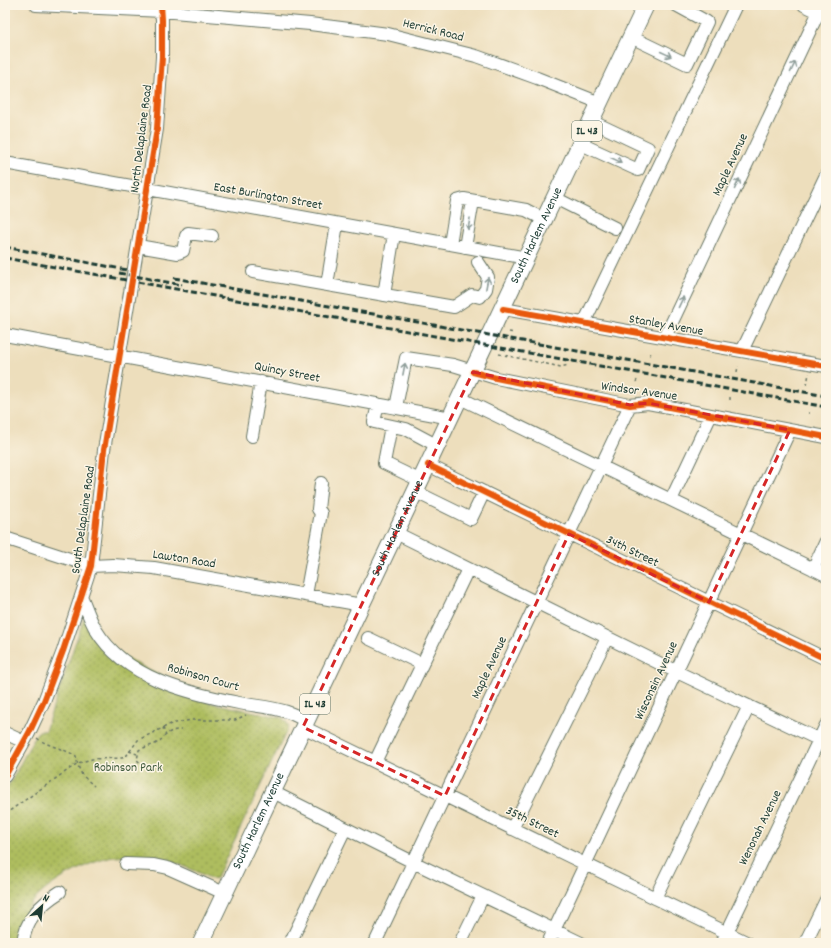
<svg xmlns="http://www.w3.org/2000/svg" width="831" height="948" viewBox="0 0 831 948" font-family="Dekko,sans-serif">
  <defs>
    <pattern id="park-dots" width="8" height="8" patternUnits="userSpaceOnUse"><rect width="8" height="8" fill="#aebd5f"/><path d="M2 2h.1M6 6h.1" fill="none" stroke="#8d9b4f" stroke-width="1.8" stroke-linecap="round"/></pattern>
  </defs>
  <rect width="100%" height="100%" fill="#fcf5e5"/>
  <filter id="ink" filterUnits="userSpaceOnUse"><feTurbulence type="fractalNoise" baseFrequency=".025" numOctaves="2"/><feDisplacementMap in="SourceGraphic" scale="8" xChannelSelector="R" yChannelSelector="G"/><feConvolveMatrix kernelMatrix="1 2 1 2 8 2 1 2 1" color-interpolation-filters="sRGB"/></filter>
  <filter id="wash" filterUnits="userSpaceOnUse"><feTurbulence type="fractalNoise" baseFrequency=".012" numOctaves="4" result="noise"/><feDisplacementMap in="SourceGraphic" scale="16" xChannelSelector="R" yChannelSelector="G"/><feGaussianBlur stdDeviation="0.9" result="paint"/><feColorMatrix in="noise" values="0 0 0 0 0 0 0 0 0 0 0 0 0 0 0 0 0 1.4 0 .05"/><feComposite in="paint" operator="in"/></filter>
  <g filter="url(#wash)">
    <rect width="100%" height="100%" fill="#eddebc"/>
    <!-- park -->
    <path fill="url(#park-dots)" stroke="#667d4a" d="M84 618 102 645 211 703 279 717 284 719 289 726 217 877 214 879H212C202 874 192 869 181 865 167 860 152 859 136 858 130 857 122 856 115 857 90 860 47 883 32 903 23 915 21 929 18 943H5V790L12 780 36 734 39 731H45Z"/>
  </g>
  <g filter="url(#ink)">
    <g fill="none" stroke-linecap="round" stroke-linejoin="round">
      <!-- minor casing -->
      <g stroke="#677564" stroke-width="14">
        <path id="minor" d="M36 5 162 11 310 24 388 34 476 56 537 78 600 103
          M804 5 825 15
          M631 37 687 64 707 22 676 5
          M581 144 638 170 648 148 591 121
          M5 163 527 258
          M555 198 615 228
          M450 244 457 201 464 199 526 210 545 220
          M138 246 178 253 183 251 186 236 188 233 212 236
          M465 247 473 201
          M253 272 454 307 472 295 480 297 486 289 488 277 478 262
          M327 285 337 224
          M384 295 394 234
          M503 309 826 366
          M584 323 736 5
          M5 335 451 418
          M665 337 822 5
          M742 351 826 175
          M460 398 826 575
          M378 404 374 422 406 429 438 446
          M396 407 406 358 453 365 496 378 630 405 648 403 826 437
          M391 426 384 463 421 481
          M252 436 261 382
          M428 465 826 659
          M416 492 471 519 484 492
          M671 500 711 415
          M396 533 677 672 826 743
          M5 538 91 566 113 565 154 568 362 605
          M813 569 826 541
          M306 595 321 513 318 509 321 483
          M81 596C86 607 90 620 96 630 125 678 187 693 239 703 255 706 272 707 287 712 294 714 300 718 307 721
          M368 638 422 664
          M303 727 748 943
          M5 733 24 742
          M375 762 468 569
          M5 776 29 733 44 701 63 651 91 566 104 450 157 129 162 57V20L161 5
          M273 792 413 862 581 943
          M512 829 607 638
          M126 864 154 865 168 868 224 893
          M655 898 749 706
          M23 943C25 919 41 904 60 892
          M290 943 345 829
          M375 943 630 405
          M460 943 483 896
          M548 943 790 430
          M722 943 826 725
          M805 943 826 900"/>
      </g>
      <!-- major casing -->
      <g stroke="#677564" stroke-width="18">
        <g id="major">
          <path id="s1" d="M201 943 646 5"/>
        </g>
      </g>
      <!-- path -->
      <path stroke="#677564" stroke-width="1.5" stroke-dasharray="3 3" stroke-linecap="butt" d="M509 332 514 333
        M499 354 561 367 568 365
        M650 356 651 351
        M737 372 738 366
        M636 382 637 380
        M807 385 809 373
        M730 400V397
        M809 414V412
        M163 728 166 736
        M37 738C49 747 63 748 76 756L78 766 82 775 94 786
        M129 751 137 754
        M144 766 137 760 139 750C145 747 150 746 155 744 165 739 166 729 181 730
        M5 814 78 763 92 759 122 758 127 755 138 740 171 724 191 720H235L246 715"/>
      <!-- minor -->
      <use href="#minor" stroke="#fff" stroke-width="12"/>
      <!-- major -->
      <use href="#major" stroke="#fff" stroke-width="16"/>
      <!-- rail -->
      <path stroke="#1f3d34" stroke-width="3" stroke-dasharray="6 3" stroke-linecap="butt" d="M5 247 127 270
        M5 258 826 407
        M119 273 182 285
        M174 278 826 396"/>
      <!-- cycleway casing -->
      <g stroke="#fcf5e5" stroke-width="8">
        <path id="cycleway" d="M503 309 826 366
          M473 372 496 378 630 405 648 403 826 437
          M428 465 826 659
          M5 776 29 733 44 701 63 651 91 566 104 450 157 129 162 57V20L161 5"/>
      </g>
      <!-- cycleway -->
      <use href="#cycleway" stroke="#e8590c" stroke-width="6"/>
    </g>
    <!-- one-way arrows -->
    <defs><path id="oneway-shaft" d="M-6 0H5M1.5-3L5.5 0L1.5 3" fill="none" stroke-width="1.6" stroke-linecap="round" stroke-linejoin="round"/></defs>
    <g stroke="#8f9e9a">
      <use href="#oneway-shaft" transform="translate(666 54) rotate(25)"/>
      <use href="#oneway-shaft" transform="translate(793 67) rotate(-65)"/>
      <use href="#oneway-shaft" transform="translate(616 160) rotate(25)"/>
      <use href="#oneway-shaft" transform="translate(737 184) rotate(-65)"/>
      <use href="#oneway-shaft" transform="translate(469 224) rotate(100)"/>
      <use href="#oneway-shaft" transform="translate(487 283) rotate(-79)"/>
      <use href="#oneway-shaft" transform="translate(681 302) rotate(-65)"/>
      <use href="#oneway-shaft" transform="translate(404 369) rotate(-79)"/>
    </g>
  </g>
  <!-- marked area -->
  <path fill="none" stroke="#d62828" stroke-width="3" stroke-dasharray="8 5" stroke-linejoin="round" d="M473 372 630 405 648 403 790 430 709 602 569 534 445 796 303 727Z"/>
  <g text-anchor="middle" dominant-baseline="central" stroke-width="3" stroke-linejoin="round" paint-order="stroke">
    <!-- shield labels -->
    <g fill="#fcf5e5" stroke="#617469" stroke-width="1">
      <rect x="572" y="121" width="30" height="20" rx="3"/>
      <rect x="300" y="694" width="30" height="20" rx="3"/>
    </g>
    <g font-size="12" font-weight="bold" fill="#1f3d34">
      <text x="587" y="131">IL 43</text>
      <text x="315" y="704">IL 43</text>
    </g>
    <!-- street labels -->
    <g font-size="13" fill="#1f3d34" stroke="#fcf5e5">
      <text transform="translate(433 31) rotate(14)">Herrick Road</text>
      <text transform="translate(142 139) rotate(-83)">North Delaplaine Road</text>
      <text transform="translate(731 165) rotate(-65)">Maple Avenue</text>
      <text transform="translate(268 197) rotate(10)">East Burlington Street</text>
      <text stroke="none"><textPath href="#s1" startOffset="783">South Harlem Avenue</textPath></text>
      <text transform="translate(666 326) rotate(10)">Stanley Avenue</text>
      <text transform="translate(287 373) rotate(11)">Quincy Street</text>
      <text transform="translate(639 392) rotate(8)">Windsor Avenue</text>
      <text transform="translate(84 520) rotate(-82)">South Delaplaine Road</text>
      <text stroke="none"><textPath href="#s1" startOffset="459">South Harlem Avenue</textPath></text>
      <text transform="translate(632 552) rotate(26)">34th Street</text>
      <text transform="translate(184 560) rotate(9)">Lawton Road</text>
      <text transform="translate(490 668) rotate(-65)">Maple Avenue</text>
      <text transform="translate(203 678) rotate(16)">Robinson Court</text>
      <text transform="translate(657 681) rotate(-65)">Wisconsin Avenue</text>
      <text stroke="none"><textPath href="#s1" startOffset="135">South Harlem Avenue</textPath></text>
      <text transform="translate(532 823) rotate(26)">35th Street</text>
      <text transform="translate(761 828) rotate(-64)">Wenonah Avenue</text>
    </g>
    <!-- park labels -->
    <g font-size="13" fill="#435d3f" stroke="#fcf5e5">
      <text x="128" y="768">Robinson Park</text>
    </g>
  </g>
  <!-- margin -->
  <rect width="831" height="948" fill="none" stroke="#fcf5e5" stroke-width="20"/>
  <!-- north arrow -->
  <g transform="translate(42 906) rotate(27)" stroke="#fcf5e5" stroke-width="3" paint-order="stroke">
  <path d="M0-3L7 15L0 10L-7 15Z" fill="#1f3d34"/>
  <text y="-6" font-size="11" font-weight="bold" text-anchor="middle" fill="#1f3d34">N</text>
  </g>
</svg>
